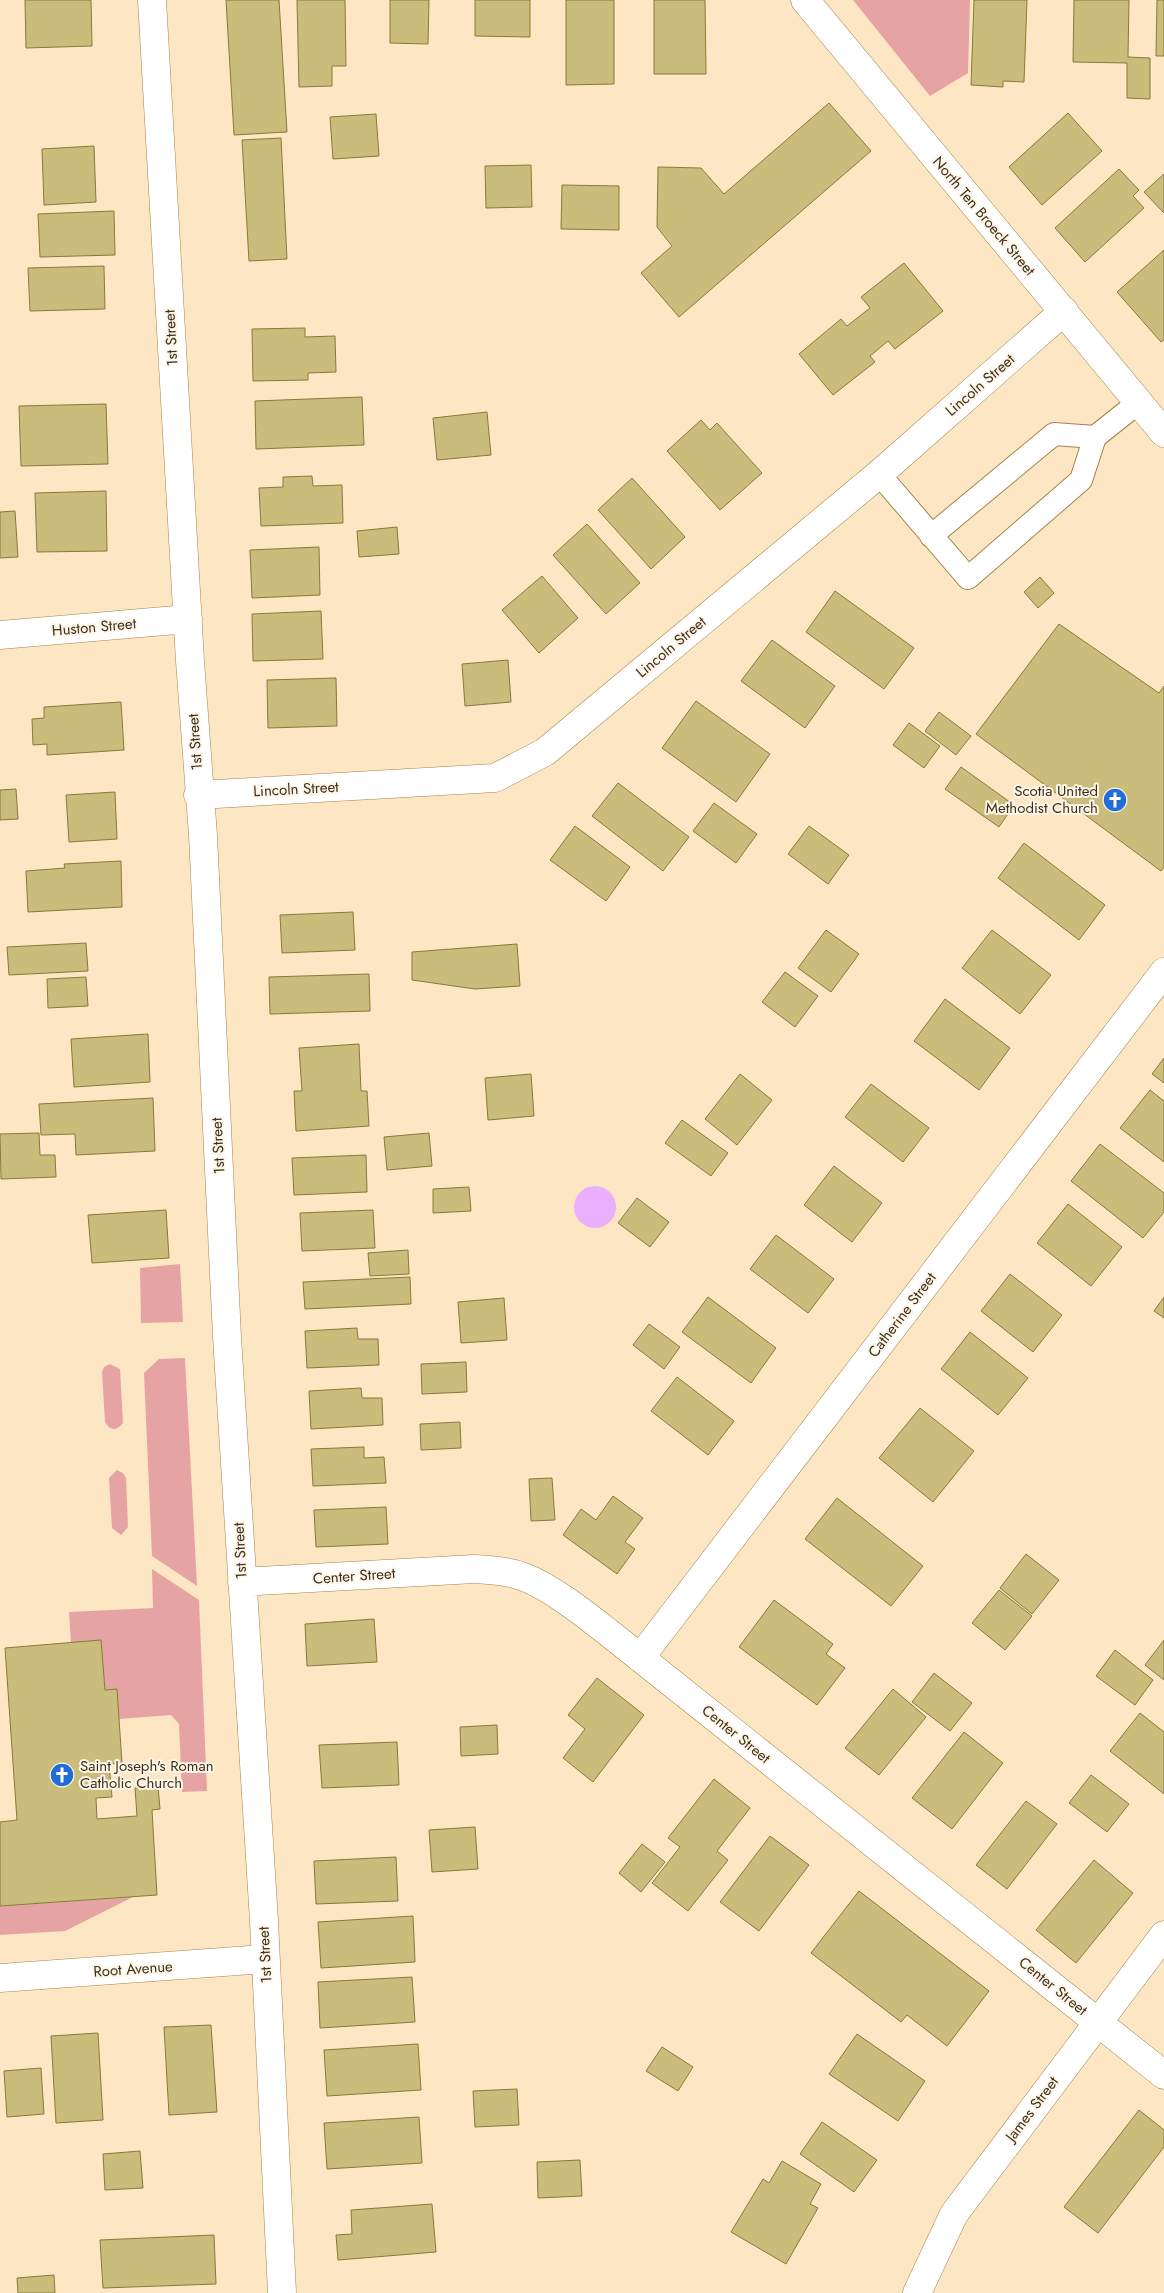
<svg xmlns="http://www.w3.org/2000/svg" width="1164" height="2293" viewBox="0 0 1164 2293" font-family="Jost,sans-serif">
  <rect width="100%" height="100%" fill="#fde6c3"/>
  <!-- green -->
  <path fill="#e6a3a4" d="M853 0H970L968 73 930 96Z
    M180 1264 183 1322 141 1323 140 1268Z
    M185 1358V1359L197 1586 152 1556 144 1373 159 1359Z
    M110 1364 120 1369 123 1423C117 1431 110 1431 105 1422L102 1372 104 1367Z
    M117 1470 123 1473 126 1478 128 1527 121 1535 112 1528 109 1478Z
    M152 1569 199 1600 207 1791 182 1792 179 1724 171 1715 119 1719 117 1689 105 1690 101 1641 71 1643 69 1612 153 1608Z
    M133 1897 65 1931 0 1935V1906Z"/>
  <!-- water -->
  <path fill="#ebb0fd" d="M574 1207a21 21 0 1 1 42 0a21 21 0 1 1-42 0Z"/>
  <!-- building -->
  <path fill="#cabd7b" stroke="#877a39" d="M25 0H91L92 46 26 48Z
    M226 0H279L287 132 234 135Z
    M297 0H345L346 66H332V86L299 87Z
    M390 0H429L428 44 390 43Z
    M475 0H530V37L475 36Z
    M566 0H614V84L566 85Z
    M654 0H705L706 74H654Z
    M974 0H1027L1024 82 1003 81V87L971 85Z
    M1074 0H1129L1128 57 1150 58V99L1127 98V63L1073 62Z
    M1157 0H1164V56H1156Z
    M829 103 871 151 679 317 641 273 672 246 657 227 658 167 701 168 724 194Z
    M1068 113 1102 151 1042 205 1009 167Z
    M376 114 379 156 333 159 330 117Z
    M281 138 287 259 249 261 242 140Z
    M94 146 96 202 44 205 42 149Z
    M531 165 532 207 486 208 485 166Z
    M1119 169 1139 190 1133 196 1144 208 1085 262 1055 228Z
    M1164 174V213L1144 192Z
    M562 185 619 186V230L561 229Z
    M114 211 115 255 40 257 38 214Z
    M1164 250V340L1161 342 1117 292Z
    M904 263 943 311 895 349 888 341 870 356 875 362 833 395 799 354 841 319 847 326 870 308 861 297Z
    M104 266 105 309 30 311 28 268Z
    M305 328V337L335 336 336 372 308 373V380L253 381 252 329Z
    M362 397 364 445 256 449 255 401Z
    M106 404 108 464 21 466 19 406Z
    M487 412 491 455 437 460 433 418Z
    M701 420 710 430 717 423 762 473 720 510 667 451Z
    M312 476 313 486 342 485 343 523 261 526 259 488 283 487V477Z
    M632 478 685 537 651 569 598 510Z
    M106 491 107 551 37 552 35 493Z
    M15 511 18 557 0 558V512Z
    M587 524 640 583 606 614 553 555Z
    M397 527 399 554 359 557 357 531Z
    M319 547 320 595 252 598 250 550Z
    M542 576 578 618 539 653 502 610Z
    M1040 577 1054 593 1038 608 1024 592Z
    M835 591 914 648 884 689 806 632Z
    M321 611 323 659 253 661 252 614Z
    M1059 624 1159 693 1164 686V867L1161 871 976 734Z
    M772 640 835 686 805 728 741 681Z
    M508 660 511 702 465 706 462 664Z
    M336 678 337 726 268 728 267 680Z
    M696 701 770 754 736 802 662 748Z
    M121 702 124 750 47 755V744L33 745 32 719 44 718V707Z
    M939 712 971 736 956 755 925 731Z
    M909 723 940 746 924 768 893 745Z
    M961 767 1014 805 999 827 945 789Z
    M618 783 689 837 663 871 592 816Z
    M16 789 18 819 0 820V790Z
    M115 792 117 839 69 842 66 795Z
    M714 803 757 834 736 863 693 831Z
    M575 826 630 867 606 901 550 860Z
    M809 826 849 855 828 884 788 854Z
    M1024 843 1105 905 1079 940 998 878Z
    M121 861 122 907 28 912 26 871 65 868 64 864Z
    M353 912 355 950 282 953 280 915Z
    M826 930 859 954 831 992 798 968Z
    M992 930 1051 975 1020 1014 962 968Z
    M86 943 88 971 9 975 7 947Z
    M517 944 520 986 475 989 412 980V952Z
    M785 972 818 996 795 1027 762 1002Z
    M369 974 370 1011 270 1014 269 977Z
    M86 977 88 1006 48 1008 47 979Z
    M945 999 1010 1048 979 1090 914 1041Z
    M148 1034 150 1082 74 1087 71 1039Z
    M359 1044 361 1091H367L369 1126 296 1131 294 1091H302L299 1048Z
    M1164 1058V1083L1152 1074Z
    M531 1074 534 1116 488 1120 485 1078Z
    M740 1074 772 1100 737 1145 705 1119Z
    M871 1084 929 1128 903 1162 845 1117Z
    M1150 1090 1164 1101V1162L1120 1128Z
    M153 1098 155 1151 76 1155 75 1134 41 1135 39 1104Z
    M682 1120 728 1153 711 1176 665 1143Z
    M39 1133 40 1155H55L56 1177 1 1179 0 1134Z
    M429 1133 432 1166 387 1170 384 1137Z
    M1100 1144 1164 1193V1212L1143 1238 1071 1181Z
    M366 1155 367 1192 294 1195 292 1158Z
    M834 1166 882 1203 852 1242 804 1205Z
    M469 1187 471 1211 433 1213V1189Z
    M637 1198 669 1222 650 1247 618 1223Z
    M1068 1204 1122 1247 1091 1286 1037 1243Z
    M166 1210 169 1258 92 1263 88 1215Z
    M373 1210 375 1248 302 1251 300 1213Z
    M776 1235 834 1279 808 1313 750 1269Z
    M408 1250 409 1274 370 1276 368 1253Z
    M1010 1274 1062 1315 1033 1352 981 1311Z
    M410 1277 411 1304 305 1309 303 1282Z
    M708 1297 776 1348 751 1383 682 1332Z
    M1164 1297V1318L1154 1311Z
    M504 1298 507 1340 461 1343 458 1302Z
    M649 1324 680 1347 664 1369 633 1345Z
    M357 1328 358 1339H378L379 1365 307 1368 305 1331Z
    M970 1332 1028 1378 998 1415 941 1369Z
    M466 1362 467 1392 422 1394 421 1364Z
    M677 1377 734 1421 708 1455 651 1411Z
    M361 1388 362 1398H382L383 1425 311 1429 309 1391Z
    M920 1408 974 1451 933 1502 879 1458Z
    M460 1422 461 1448 421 1450 420 1424Z
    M364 1447V1458L384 1457 386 1483 313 1486 311 1449Z
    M552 1478 555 1520 531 1521 529 1479Z
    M613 1496 643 1518 625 1542 635 1549 617 1574 563 1535 581 1509 596 1520Z
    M837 1498 923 1566 891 1606 805 1539Z
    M386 1507 388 1544 316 1547 314 1510Z
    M1026 1554 1059 1580 1032 1614 1000 1588Z
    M999 1590 1032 1616 1005 1650 972 1623Z
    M774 1600 833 1644 826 1654 845 1668 817 1705 739 1647Z
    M374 1619 377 1662 307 1666 305 1624Z
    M101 1640 105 1690 117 1689 122 1763 109 1764 112 1797 96 1798 97 1819 137 1816 135 1788 158 1786 160 1809 152 1810 157 1895 0 1906V1822L17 1820 5 1648Z
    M1164 1640V1680L1145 1665Z
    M1115 1650 1153 1680 1135 1705 1096 1676Z
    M934 1673 972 1703 950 1731 912 1702Z
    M597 1678 644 1715 593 1782 563 1758 585 1729 568 1715Z
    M893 1689 926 1717 879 1775 845 1748Z
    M1140 1713 1164 1732V1794L1110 1751Z
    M497 1725 498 1754 461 1756 460 1727Z
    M964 1732 1003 1763 952 1829 912 1798Z
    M397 1742 399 1785 322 1788 319 1745Z
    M1091 1775 1129 1804 1107 1832 1069 1803Z
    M714 1779 750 1808 717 1851 728 1860 688 1911 652 1883 680 1847 668 1838Z
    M1026 1801 1057 1824 1007 1889 976 1865Z
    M475 1827 478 1869 432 1872 429 1830Z
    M770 1836 809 1865 759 1931 720 1902Z
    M642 1844 665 1862 641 1892 619 1873Z
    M396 1857 398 1901 316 1904 314 1861Z
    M1094 1860 1133 1893 1076 1963 1036 1930Z
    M859 1891 989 1991 947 2046 907 2015 901 2022 811 1953Z
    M413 1916 415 1962 321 1968 318 1922Z
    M412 1977 415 2022 320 2028 318 1982Z
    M211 2025 217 2112 169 2115 164 2027Z
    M98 2033 103 2120 56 2123 51 2036Z
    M857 2034 925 2081 898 2121 829 2074Z
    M418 2044 421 2090 327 2096 324 2050Z
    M662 2047 693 2067 678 2091 646 2071Z
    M41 2068 44 2114 7 2117 4 2071Z
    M517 2089 519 2125 475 2127 473 2091Z
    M1139 2110 1164 2130V2147L1098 2233 1064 2207Z
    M419 2117 422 2163 327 2169 324 2123Z
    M822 2122 877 2160 854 2192 800 2154Z
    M140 2151 143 2188 105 2190 103 2154Z
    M580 2160 582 2196 538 2198 537 2162Z
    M782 2161 821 2184 810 2204 818 2208 786 2264 731 2232 763 2179 769 2183Z
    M432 2204 436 2252 338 2260 336 2235 352 2234 351 2210Z
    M214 2235 216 2284 103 2288 100 2240Z
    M54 2275 55 2293H18L17 2278Z"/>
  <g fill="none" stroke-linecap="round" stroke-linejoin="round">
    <!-- service casing -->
    <g stroke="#a68349" stroke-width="24">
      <path id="service" d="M879 474 968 578 1081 480 1095 437 1139 402
        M931 536 1054 434 1095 437"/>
    </g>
    <!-- minor casing -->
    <g stroke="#a68349" stroke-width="29">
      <path id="minor" d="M152 0 190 661 203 835 227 1337 264 1921 282 2293
        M805 0 1164 433
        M0 635 188 619
        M198 795 495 778 545 752 879 474 1064 311
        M242 1582 474 1569C491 1570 508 1571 524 1577 551 1587 586 1615 609 1633L1164 2075
        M640 1658 1164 972
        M0 1978 265 1959
        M917 2293 954 2214 1164 1935"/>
    </g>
    <!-- service -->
    <use href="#service" stroke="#fff" stroke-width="22"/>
    <!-- minor -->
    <use href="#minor" stroke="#fff" stroke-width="28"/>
  </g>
  <!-- icons -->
  <defs>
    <g id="church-disc" transform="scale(1.25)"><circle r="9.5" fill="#216dd8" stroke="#fef6ea"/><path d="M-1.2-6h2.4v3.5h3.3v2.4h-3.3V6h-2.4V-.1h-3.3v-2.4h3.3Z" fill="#fff"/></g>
  </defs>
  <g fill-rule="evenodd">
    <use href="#church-disc" x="1115" y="800"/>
    <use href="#church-disc" x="62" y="1775"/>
  </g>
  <g text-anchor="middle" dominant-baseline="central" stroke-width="4" stroke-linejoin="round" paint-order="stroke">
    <!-- street labels -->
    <g font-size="15" fill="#3e3017" stroke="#fef6ea">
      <text transform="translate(984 216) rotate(50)">North Ten Broeck Street</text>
      <text transform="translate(171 338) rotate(-93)">1st Street</text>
      <text transform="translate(980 385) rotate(-41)">Lincoln Street</text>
      <text transform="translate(94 627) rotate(-5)">Huston Street</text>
      <text transform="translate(671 647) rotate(-40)">Lincoln Street</text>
      <text transform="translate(195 742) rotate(-94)">1st Street</text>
      <text transform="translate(296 789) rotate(-3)">Lincoln Street</text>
      <text transform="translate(218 1146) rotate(-93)">1st Street</text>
      <text transform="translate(902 1315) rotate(-53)">Catherine Street</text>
      <text transform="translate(240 1551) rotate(-93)">1st Street</text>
      <text transform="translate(354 1576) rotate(-4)">Center Street</text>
      <text transform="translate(736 1734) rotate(39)">Center Street</text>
      <text transform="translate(265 1955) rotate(-93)">1st Street</text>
      <text transform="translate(133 1969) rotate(-4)">Root Avenue</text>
      <text transform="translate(1053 1986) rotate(39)">Center Street</text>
      <text transform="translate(1032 2109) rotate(-53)">James Street</text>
    </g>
    <!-- poi labels -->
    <g font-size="15" fill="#3e3017" stroke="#fef6ea" text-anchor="end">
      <text x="1098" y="791">Scotia United<tspan x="1098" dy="17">Methodist Church</tspan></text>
      <text x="80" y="1766" text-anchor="start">Saint Joseph's Roman<tspan x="80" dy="17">Catholic Church</tspan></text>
    </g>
  </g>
</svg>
